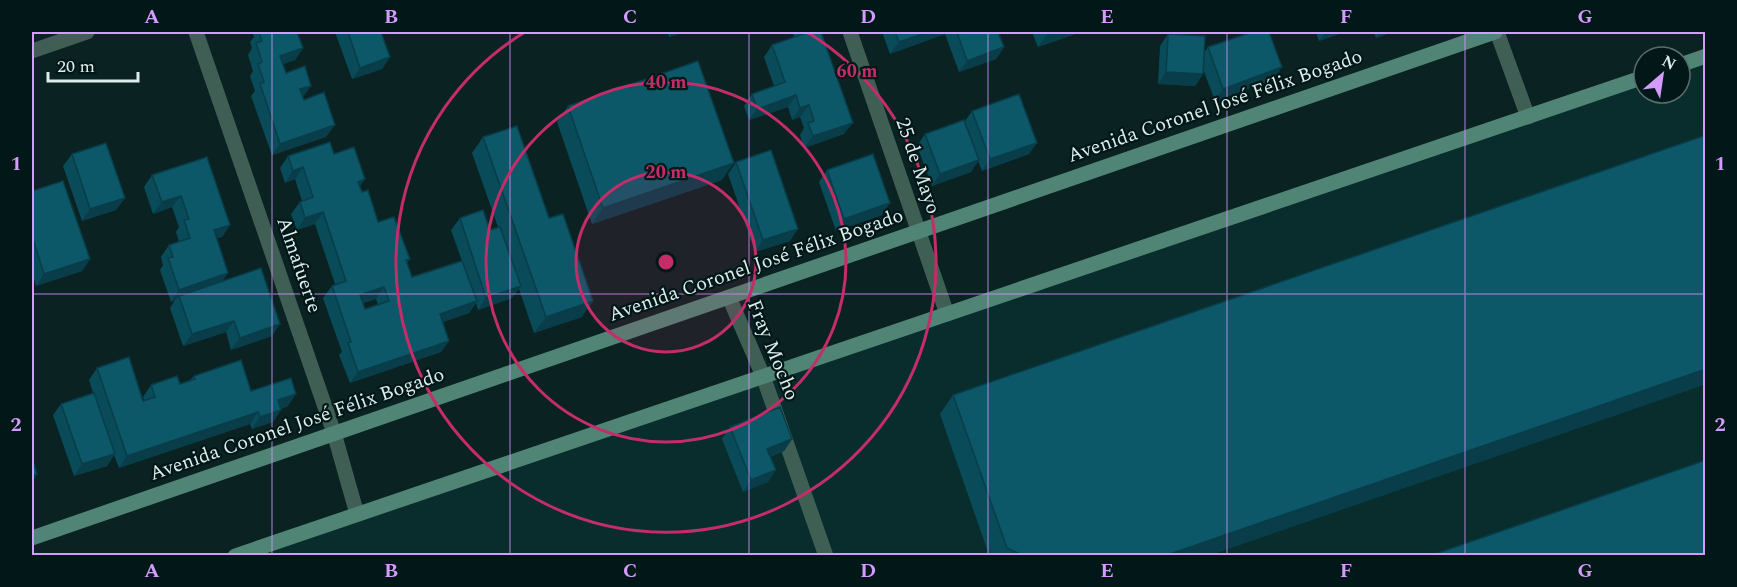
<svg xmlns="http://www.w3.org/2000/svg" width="1737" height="587" viewBox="0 0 1737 587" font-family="Spectral,serif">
  <rect width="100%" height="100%" fill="#0a2222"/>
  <!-- built -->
  <path fill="#082d2c" d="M1705 56V555L235 556 1644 77V93H1680V65Z"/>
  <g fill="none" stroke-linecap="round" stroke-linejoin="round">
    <!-- minor -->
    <path stroke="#3f5f55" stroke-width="15" d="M196 32 334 433 357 514
      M850 32 947 314
      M1497 32 1528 117
      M32 51 87 32
      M729 297 763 376 826 556"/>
    <!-- secondary -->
    <path stroke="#508474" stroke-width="15" d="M1680 65 1706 56
      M32 538 1495 32
      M235 556 1644 77"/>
  </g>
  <!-- wall -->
  <path fill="#0a4b59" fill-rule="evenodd" d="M252 32H297L303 48 295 60 283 64 286 73 303 97 326 137 272 155 251 96 255 91 250 76 253 71 248 55 252 48 250 42 254 37Z
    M335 32H381L390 57 382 69 352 79Z
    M668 32H685L669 37Z
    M793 32H824L822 34 844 134 804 148 800 135 804 128 800 117 792 120 788 107 749 120 744 106 752 94 774 86 764 57 772 45 794 37Z
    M882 32H998L1004 47 996 59 959 72 945 34 890 54Z
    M1032 32H1081L1038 47Z
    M1316 32H1345L1319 41Z
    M1374 32H1393L1376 38Z
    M1168 34 1204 53 1208 47 1274 79 1215 101 1203 69V74L1195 86 1158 84 1160 46Z
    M568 106 722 180 592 224 557 122Z
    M972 111 1029 154 982 171 978 161 971 172 932 186 917 146 925 134 965 121Z
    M1706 135V384L1210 555H989L940 414 953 395Z
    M483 137 582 317 534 333 519 289 512 298 478 310 476 303 469 313 443 322 449 341 441 352 350 383 339 355 342 352 323 298 332 286 335 284 315 224 297 230 291 214 300 202 302 201 295 179 285 183 280 168 288 156 334 154 360 187 362 192 378 222 410 259 407 263 412 277 462 261 451 230 460 218 490 230 498 227 472 153ZM376 299 378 305 365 309 363 303Z
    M72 154 125 198 116 210 82 221 63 166Z
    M736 162 790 241 755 252 728 174Z
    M827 170 882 215 836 231 819 182Z
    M152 175 230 225 222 237 216 238 223 281 272 336 231 350 226 332 183 346 170 308 175 300 171 302 160 270 163 265 161 257 169 245 179 242 176 232 179 227 172 207 153 214 144 187Z
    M32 191 90 259 82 271 36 286 32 272Z
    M97 368 143 401 144 400 143 397 151 385 180 384 190 380 194 376 251 391 288 406 281 409 273 422 252 429 250 424 119 468 114 455 107 466 74 476 53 415 61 404 93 393 89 380Z
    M730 427 792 439 784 451 770 457 776 470 768 482 743 492 722 439Z"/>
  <!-- shaded-wall -->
  <path fill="#083d49" d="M673 32H685L669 37Z
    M928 32H947L945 34 890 54 899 42Z
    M1049 32H1081L1038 47Z
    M1326 32H1345L1319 41Z
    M1380 32H1393L1376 38Z
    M1004 47 996 59 959 72 967 61Z
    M303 48 295 60 272 68 280 56Z
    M390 57 382 69 352 79 360 68Z
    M1282 67 1274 79 1215 101 1223 89Z
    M1166 72 1203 74 1195 86 1158 84Z
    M311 86 303 97 300 89Z
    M796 95 788 107 749 120 757 109Z
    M809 105 800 117 792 120 800 108Z
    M853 123 844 134 804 148 813 136Z
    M335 125 326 137 272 155 280 144Z
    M1037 143 1029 154 982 171 990 159Z
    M979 160 971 172 932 186 940 174Z
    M734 163 722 180 592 224 603 208Z
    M303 167 295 179 285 183 293 171Z
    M365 179 357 191 358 182Z
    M181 196 172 207 153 214 162 202Z
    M125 198 116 210 82 221 90 209Z
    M890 203 882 215 836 231 844 219Z
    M323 212 315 224 297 230 305 218Z
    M230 225 222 237 205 242 214 230Z
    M798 229 790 241 755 252 763 240Z
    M90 259 82 271 36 286 44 274Z
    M228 273 220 285 179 296 175 300 171 302 179 290Z
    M521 286 512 298 478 310 486 298Z
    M384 287 376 299 352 307 360 295Z
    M477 301 469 313 431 326 440 314Z
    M593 301 582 317 534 333 546 317Z
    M234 321 226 332 183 346 192 334Z
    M280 324 272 336 231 350 240 338Z
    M449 341 441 352 350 383 358 372Z
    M1706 369V384L1210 555H1167Z
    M296 394 288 406 270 412 278 400Z
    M281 410 273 422 252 429 260 417Z
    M258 412 250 424 119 468 127 456Z
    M792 439 784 451 759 461 767 449Z
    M115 454 107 466 74 476 82 464Z
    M776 470 768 482 743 492 751 480Z
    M37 474 32 482V476Z"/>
  <!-- building -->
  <path fill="#0c5768" stroke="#083d49" stroke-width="1.5" fill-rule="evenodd" d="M259 32H297L303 48 280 56 286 73 305 66 311 86 300 89 304 100 324 92 335 125 280 144 260 84 264 82 258 64 262 62 256 43 262 41Z
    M348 32H381L390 57 360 68Z
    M805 32H821L853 123 813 136 808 123 814 121 809 105 800 108 796 95 757 109 752 94 785 82 772 45 806 33Z
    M895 32H928L899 42Z
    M957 32H998L1004 47 967 61Z
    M1252 32H1269L1282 67 1223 89 1208 47Z
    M1168 34 1205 36 1203 74 1166 72Z
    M698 61 734 163 603 208 568 106Z
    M1019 94 1037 143 990 159 972 111Z
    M964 120 979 160 940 174 925 134Z
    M517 126 549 218 563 214 593 301 546 317 483 137Z
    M1706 135V369L1167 555H1022L1007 548 953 395Z
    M330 142 334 154 354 147 365 179 358 182 362 192 368 190 378 222 394 217 410 259 406 260 412 277 462 261 477 301 440 314 449 341 358 372 348 343 351 342 332 286 346 281 323 212 305 218 300 202 313 197 303 167 293 171 288 156ZM384 287 389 301 365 309 360 295Z
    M106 143 125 198 90 209 72 154Z
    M771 150 798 229 763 240 736 162Z
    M873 154 890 203 844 219 827 170Z
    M207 157 230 225 214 230 228 273 179 290 168 258 173 257 169 245 190 238 184 220 189 219 181 196 162 202 152 175Z
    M63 181 90 259 44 274 32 236V191Z
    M483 210 490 230 500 227 521 286 486 298 460 218Z
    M261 268 280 324 240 338 234 321 192 334 179 296Z
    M129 357 143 401 155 397 151 385 177 376 180 384 195 379 194 376 241 360 251 391 291 378 296 394 278 400 281 410 260 417 258 412 127 456 97 368Z
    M94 393 115 454 82 464 61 404Z
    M780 407 792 439 767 449 776 470 751 480 730 427Z
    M32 458 37 474 32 476Z
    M1706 460V555H1432Z"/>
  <!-- grid -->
  <path fill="none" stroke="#d39cfc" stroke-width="1.5" stroke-opacity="0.55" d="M272 32V556M510 32V556M749 32V556M988 32V556M1227 32V556M1465 32V556M32 294H1706"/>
  <!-- distance rings -->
  <circle cx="666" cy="262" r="90" fill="#c52d6a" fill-opacity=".12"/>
  <g fill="none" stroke="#c52d6a" stroke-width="3">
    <circle cx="666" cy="262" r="90"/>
    <circle cx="666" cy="262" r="180"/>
    <path d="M807 32A270 270 0 1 1 525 32"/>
  </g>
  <g text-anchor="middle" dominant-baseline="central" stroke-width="4.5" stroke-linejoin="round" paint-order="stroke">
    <!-- street labels -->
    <g font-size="20" fill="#deecec" stroke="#021818">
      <text transform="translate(1215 106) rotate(-19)">Avenida Coronel José Félix Bogado</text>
      <text transform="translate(918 166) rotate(71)">25 de Mayo</text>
      <text transform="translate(299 265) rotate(71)">Almafuerte</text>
      <text transform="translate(756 265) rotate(-19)">Avenida Coronel José Félix Bogado</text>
      <text transform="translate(773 350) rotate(68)">Fray Mocho</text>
      <text transform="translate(297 424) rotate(-19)">Avenida Coronel José Félix Bogado</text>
    </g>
  </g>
  <circle cx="666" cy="262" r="9" fill="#c52d6a" stroke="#021818" stroke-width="3"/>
  <g font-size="18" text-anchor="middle" font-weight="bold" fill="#c52d6a" stroke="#021818" stroke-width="4.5" stroke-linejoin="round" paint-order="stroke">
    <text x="857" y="77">60 m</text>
    <text x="666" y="88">40 m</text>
    <text x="666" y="178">20 m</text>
  </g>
  <!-- border -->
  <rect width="1737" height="587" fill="none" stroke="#021818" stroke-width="66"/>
  <!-- north arrow -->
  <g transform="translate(1662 75) rotate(29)"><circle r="28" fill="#021818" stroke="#5a6d6d" stroke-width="1.5"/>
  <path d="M0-4.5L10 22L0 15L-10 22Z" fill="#d39cfc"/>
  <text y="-9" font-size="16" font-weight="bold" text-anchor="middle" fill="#deecec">N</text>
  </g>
  <!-- scale -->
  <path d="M48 72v9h90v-9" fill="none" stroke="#deecec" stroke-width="3"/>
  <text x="57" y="72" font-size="18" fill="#deecec" stroke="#021818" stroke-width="4.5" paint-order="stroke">20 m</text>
  <rect x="33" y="33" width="1671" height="521" fill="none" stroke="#d39cfc" stroke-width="2"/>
  <g font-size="20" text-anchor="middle" font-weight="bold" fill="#d39cfc">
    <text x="152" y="23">A</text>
    <text x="391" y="23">B</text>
    <text x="630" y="23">C</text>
    <text x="868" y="23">D</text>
    <text x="1107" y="23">E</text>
    <text x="1346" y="23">F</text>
    <text x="1585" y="23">G</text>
    <text x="16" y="170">1</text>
    <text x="1720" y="170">1</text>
    <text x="16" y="431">2</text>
    <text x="1720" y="431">2</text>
    <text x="152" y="577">A</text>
    <text x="391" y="577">B</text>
    <text x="630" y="577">C</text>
    <text x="868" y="577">D</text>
    <text x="1107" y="577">E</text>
    <text x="1346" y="577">F</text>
    <text x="1585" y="577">G</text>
  </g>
</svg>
